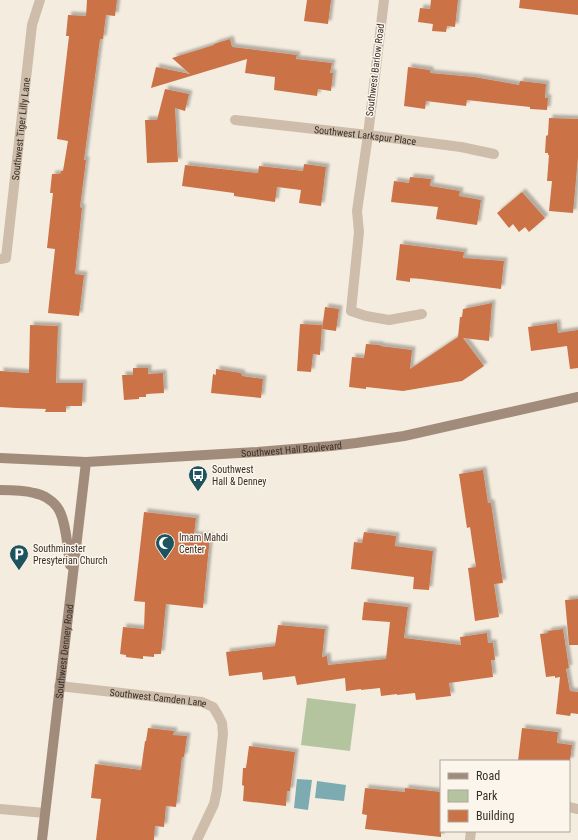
<svg xmlns="http://www.w3.org/2000/svg" width="578" height="840" viewBox="0 0 578 840" font-family="'Roboto Condensed',sans-serif">
  <defs>
    <filter id="shadow"><feDropShadow dx="3.5" dy="-3.5" stdDeviation="1" flood-color="#0004"/></filter>
  </defs>
  <rect width="100%" height="100%" fill="#f4ecdf"/>
  <!-- green -->
  <path fill="#b4c49e" d="M307 698 356 704 350 751 301 745Z"/>
  <!-- water -->
  <path fill="#7cacb2" d="M297 779 312 780 308 810 294 808Z
    M317 781 346 785 344 801 315 798Z"/>
  <!-- building -->
  <path fill="#cb7246" filter="url(#shadow)" d="M87 0H117L115 16 106 15 103 39H100L84 160H86L80 207 82 208 75 274 84 275 79 316 48 313 55 249 47 248 53 193H50L52 174H60L61 171H63L68 141 57 139 69 36H66L68 15 86 16Z
    M307 0H331L328 24 304 21Z
    M431 0H458L455 27 447 26 446 32 432 31 433 24 418 22 420 8 430 9Z
    M520 0H578V15L519 8Z
    M230 39 232 47 297 55 296 59 332 63 330 73H333L331 91 318 89 317 96 274 90 275 77 245 73 247 59 151 88 156 67 190 74 172 58 214 45V44Z
    M408 67 430 70V73L474 77 519 85 520 81 546 84 545 98H548L547 110 530 109V107L467 100 466 106 426 101 425 109 404 106Z
    M165 89 189 94 185 111 175 108 178 162 147 163 145 120H157Z
    M549 118 578 119V157L573 213 549 211 552 181H547L549 155H548V153H545L546 136 548 135Z
    M304 164 326 167 321 206 299 203 301 190 277 187 275 202 234 196V193L182 186 185 165 258 173 259 166 303 171Z
    M410 177 431 179 430 186 460 191 459 196 481 200 477 225 436 219 438 207 391 202 394 181 409 183Z
    M522 192 545 218 529 232 525 227 519 232 513 224 509 228 497 213Z
    M400 244 464 252 463 258 504 261 501 289 422 279 410 278V282L396 280Z
    M492 303 489 341 463 338 484 366 462 381 403 391 366 387V389L349 387 352 357 364 358 366 344 380 345V346L412 350 410 369 458 337 460 317H462L463 309Z
    M325 307 339 309 336 331 322 329Z
    M557 323 558 333 578 330V368L570 369 567 346 531 351 528 327Z
    M300 324 322 325 320 355 313 354 311 372 297 371Z
    M30 325 58 326 56 383H83L82 406H66V412H45L46 409 16 408 0 407V371L29 373Z
    M133 368H148V374L163 373 164 393 146 394V397H139V399L124 400 122 375H133Z
    M216 369 241 373 242 376 263 379 261 398 211 393 213 374 216 375Z
    M483 470 488 503H491L503 583 494 584 499 617 475 621 468 568 476 567 470 527 467 528 459 474Z
    M144 512 196 518 194 535 210 536 203 608 166 604 161 654H154V657L143 656V659L126 657V655L120 654 123 627 144 629 145 602 134 601Z
    M364 532 396 536 395 546 433 551 429 590 413 589 414 577 351 569 354 542 362 543Z
    M578 599V645H569L565 600Z
    M364 602 408 607 404 638 461 645 460 637 487 633 488 643H493L495 660H491L493 677 449 683 451 696 416 700 415 693 397 695V694L381 696 380 688 361 690V689L346 691 345 678 297 685 295 676 263 680 262 672 229 676 226 652 275 646 278 625 325 629 322 657 327 656 328 665 386 659 390 622 362 620Z
    M563 629 569 668 566 669 570 691 578 692V714L571 713 570 716 556 714 560 677 555 678V676L546 677 540 634 548 633V631Z
    M148 728 174 731 173 735 187 736 184 757H182L176 807 166 806 164 827 155 826 154 840H96L101 799 91 798 95 764 141 770 145 741H146Z
    M522 728 558 732 557 743 572 745 570 761H518Z
    M249 746 295 752 290 791H287L286 806 243 801 244 786 242 785 243 768H246Z
    M365 788 405 792V788L441 792V837L365 829 367 815 362 814Z"/>
  <g fill="none" stroke-linecap="round" stroke-linejoin="round">
    <!-- street -->
    <g stroke="#cdbdaa" stroke-width="10">
      <path d="M384 0 368 135 357 211 359 232 351 311 366 316 389 320 422 314"/>
      <path id="s1" d="M235 120 368 135 461 147 494 154"/>
      <path id="s2" d="M0 259 6 258 32 25 40 0"/>
      <path id="s3" d="M59 686 202 702 213 707 218 715 222 723 223 734 217 790 214 804 197 840"/>
      <path d="M569 807 578 809"/>
      <path d="M0 809 45 813"/>
      <path d="M470 840 471 831"/>
    </g>
    <!-- secondary -->
    <g stroke="#a18c7b" stroke-width="10">
      <path id="s4" d="M0 458 86 462 257 452 331 446 356 443 404 436 578 397"/>
      <path d="M0 490C11 490 23 490 34 493 44 495 54 501 59 510 66 522 68 550 70 565"/>
      <path id="s5" d="M42 840 86 462"/>
    </g>
  </g>
  <!-- icons -->
  <defs>
    <g id="bus-pin" transform="scale(1)"><path d="M0 17L-7.5 6A9.5 9.5 0 1 1 7.5 6Z" fill="#1d545e" stroke="#fbf5ec"/><path d="M-5-6H5V4H4V6H2V4H-2V6H-4V4H-5ZM-3.5-4V0h7V-4ZM-3.5 1.2v1.5H-2V1.2ZM2 1.2v1.5H3.5V1.2Z" fill="#fff"/></g>
    <g id="mosque-pin" transform="scale(1)"><path d="M0 17L-7.5 6A9.5 9.5 0 1 1 7.5 6Z" fill="#1d545e" stroke="#fbf5ec"/><path d="M3.5-4.9A6 6 0 1 0 3.5 4.9A5 5 0 1 1 3.5-4.9Z" fill="#fff"/></g>
    <g id="parking-pin" transform="scale(1)"><path d="M0 17L-7.5 6A9.5 9.5 0 1 1 7.5 6Z" fill="#1d545e" stroke="#fbf5ec"/><path d="M-3.5-5.5H1a3.5 3.5 0 0 1 0 7H-1V5.5H-3.5ZM-1-3.4V-.6H.8a1.4 1.4 0 0 0 0-2.8Z" fill="#fff"/></g>
  </defs>
  <g fill-rule="evenodd">
    <use href="#bus-pin" x="198" y="475"/>
    <use href="#mosque-pin" x="165" y="543"/>
    <use href="#parking-pin" x="19" y="554"/>
  </g>
  <g text-anchor="middle" dominant-baseline="central" stroke-width="3" stroke-linejoin="round" paint-order="stroke">
    <!-- street labels -->
    <g font-size="10" fill="#3a302a" stroke="#fbf5ec">
      <text transform="translate(375 70) rotate(-83)">Southwest Barlow Road</text>
      <text stroke="none"><textPath href="#s2" startOffset="136">Southwest Tiger Lilly Lane</textPath></text>
      <text stroke="none"><textPath href="#s1" startOffset="131">Southwest Larkspur Place</textPath></text>
      <text stroke="none"><textPath href="#s4" startOffset="292">Southwest Hall Boulevard</textPath></text>
      <text stroke="none"><textPath href="#s5" startOffset="190">Southwest Denney Road</textPath></text>
      <text stroke="none"><textPath href="#s3" startOffset="100">Southwest Camden Lane</textPath></text>
    </g>
    <!-- poi labels -->
    <g font-size="10" fill="#3a302a" stroke="#fbf5ec" text-anchor="start">
      <text x="212" y="469">Southwest<tspan x="212" dy="12">Hall &amp; Denney</tspan></text>
      <text x="179" y="537">Imam Mahdi<tspan x="179" dy="12">Center</tspan></text>
      <text x="33" y="548">Southminster<tspan x="33" dy="12">Presyterian Church</tspan></text>
    </g>
  </g>
  <!-- legend -->
  <rect x="440" y="760" width="130" height="72" fill="#fbf5ec" stroke="#aea69e"/>
  <rect x="448" y="773" width="20" height="6" fill="#a18c7b" stroke="#aea69e"/>
  <text x="476" y="780" font-size="12" fill="#3a302a">Road</text>
  <rect x="448" y="790" width="20" height="12" fill="#b4c49e" stroke="#aea69e"/>
  <text x="476" y="800" font-size="12" fill="#3a302a">Park</text>
  <rect x="448" y="810" width="20" height="12" fill="#cb7246" stroke="#aea69e"/>
  <text x="476" y="820" font-size="12" fill="#3a302a">Building</text>
</svg>
